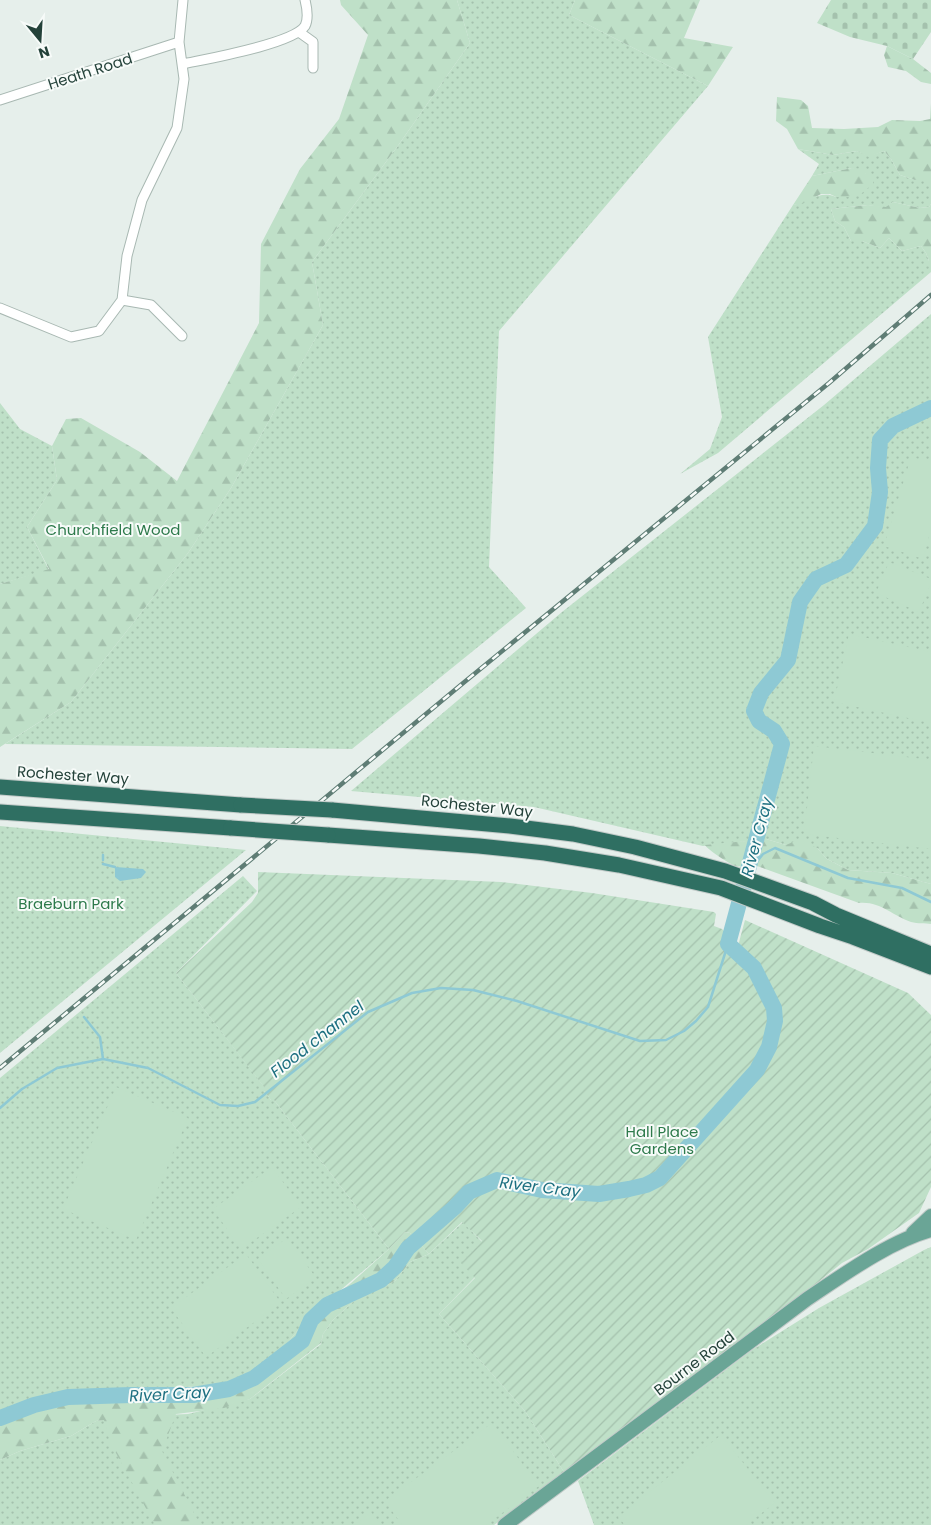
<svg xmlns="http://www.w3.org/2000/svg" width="931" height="1525" viewBox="0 0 931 1525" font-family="Poppins,sans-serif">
  <defs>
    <pattern id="grass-dots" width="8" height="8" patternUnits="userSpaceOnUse" patternTransform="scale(1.25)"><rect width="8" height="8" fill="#bfe0c8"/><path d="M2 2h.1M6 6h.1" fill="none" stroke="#a4c1ad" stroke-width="1.8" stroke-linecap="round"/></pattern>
    <pattern id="forest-firs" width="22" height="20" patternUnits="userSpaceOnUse" patternTransform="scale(1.25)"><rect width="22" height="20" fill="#bfe0c8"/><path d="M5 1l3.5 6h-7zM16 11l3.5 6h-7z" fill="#a4c1ad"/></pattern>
    <pattern id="cemetery-stones" width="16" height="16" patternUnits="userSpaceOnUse" patternTransform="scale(1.25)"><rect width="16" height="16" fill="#bfe0c8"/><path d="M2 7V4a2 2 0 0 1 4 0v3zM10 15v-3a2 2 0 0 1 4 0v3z" fill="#a4c1ad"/></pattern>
    <pattern id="garden-furrows" width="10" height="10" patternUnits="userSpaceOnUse" patternTransform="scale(1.25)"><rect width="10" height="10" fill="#bfe0c8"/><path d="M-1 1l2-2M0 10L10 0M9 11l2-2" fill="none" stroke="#a4c1ad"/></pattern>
  </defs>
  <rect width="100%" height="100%" fill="#e6efeb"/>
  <!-- grass -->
  <path fill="url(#grass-dots)" d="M457 0H575L569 15 708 86 499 331 489 567 526 608 352 749 5 744 71 702 188 553 231 488 323 325 312 262 397 147 470 43Z
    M798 149 833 155 857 151 869 156 884 151 891 159 900 175 915 180H931V204L929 207 920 208 893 202 886 208 868 205 831 209 835 221 844 227 851 241H862L880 248 889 238 902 251 921 246 926 253 929 261H931V272L718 453 680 474 710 449 722 417 708 337 793 205C809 202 820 190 836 197L866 174 852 168 812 176 819 164Z
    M931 314V884L892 873 848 870 827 859 817 848 786 845 766 839 703 846 534 807 351 791 562 612 824 405Z
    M0 403 20 429 52 446 57 480 27 527 49 570 0 584Z
    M0 826 246 850 0 1053Z
    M243 876 257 891 176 973 265 1088 264 1091 271 1100H274L389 1249 310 1316 282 1349 242 1379 210 1386 73 1391 0 1414V1078Z
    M463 1222 482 1242 475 1277 439 1314 525 1411 564 1472 494 1525H0V1460L20 1451 71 1436 96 1421 123 1417 188 1414 250 1399 321 1344 323 1334 333 1320 355 1300 395 1281 410 1262 429 1254Z
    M931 1247V1525H594L578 1481 752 1350 819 1308 924 1250Z"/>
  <!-- forest -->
  <path fill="url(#forest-firs)" d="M340 0H457L470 43 397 147 312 262 323 325 231 488 188 553 71 702 0 747V584L49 569 27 527 57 480 52 446 66 419 81 418 140 452 177 481 259 323 261 244 300 169 339 119 368 35 341 5Z
    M575 0H700L684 38 733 47 708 86 569 15Z
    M887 46 913 59 931 73V84L921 82 906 71 888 67 884 55Z
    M777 97 801 100 808 106 812 128 844 129 878 127 892 120 920 121 930 119 931 103V180H915L900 175 891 159 884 151 869 157 857 151 833 155 798 149 787 129 776 121Z
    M852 168 863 169 866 174 873 176V184L862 193 850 197H836L830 194H821L804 203 793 205 812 176Z
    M893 202 920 208 929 207 931 204V261H929L926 253 921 246 902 251 889 238 880 248 862 241H851L844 227 835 221 831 209 868 205 886 207Z
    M766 839 786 845 800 839 817 848 827 859 848 870 892 873 931 884V924C925 923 918 924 911 922 893 916 880 901 859 903L749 863C744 866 738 868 733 865 727 862 708 850 705 845Z
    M405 1232 410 1233 429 1254 410 1262 395 1281 355 1300 333 1320 323 1334 321 1343 250 1399 224 1408 176 1414 162 1451 200 1525H155L110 1442 104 1420 96 1421 71 1436 20 1451 0 1460V1414L30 1401 73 1391 210 1386 242 1379 282 1349 310 1316 350 1284 389 1249Z"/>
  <!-- cemetery -->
  <path fill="url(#cemetery-stones)" d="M831 0H931V32L913 59 887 46 850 37 817 23Z"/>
  <!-- garden -->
  <path fill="url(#garden-furrows)" d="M258 872 501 882 592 893 714 912 716 914 714 926 722 929 738 946 745 920 908 993 931 1015V1187L919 1213 868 1249 842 1263 746 1340 564 1472 525 1411 439 1314 475 1278 461 1263 482 1241 462 1222 429 1254 410 1233 405 1232 389 1249 274 1100H271L264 1091V1087L176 973 252 902 258 893Z"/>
  <!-- pitch -->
  <path fill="#bfe0c8" d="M911 457 931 462V529L923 559 884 546Z
    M889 562 931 579V583L919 612 876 593Z
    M849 634 931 652V723L834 702Z
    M814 746 931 760V849L804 834Z
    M116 1087 188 1118 136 1240 63 1209Z
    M272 1167 301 1207 241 1249 213 1209Z
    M287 1238 316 1278 286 1299 258 1259Z
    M246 1254 281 1303 206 1357 171 1308Z
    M492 1423 539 1486 486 1525H402L385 1501Z
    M721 1435 775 1503 746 1525H625L618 1517Z
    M371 1512 381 1525H354Z"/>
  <!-- water -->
  <path fill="#8ec9d4" d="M115 867 143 869 146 872 141 878 120 881 115 877Z"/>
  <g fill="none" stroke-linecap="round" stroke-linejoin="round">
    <!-- stream -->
    <path stroke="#8ec9d4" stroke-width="2.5" d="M103 855V860
      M103 864 115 867
      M748 873 763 854 775 848 848 878 902 888 931 902
      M84 1017 100 1037 103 1059
      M0 1108 22 1089 57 1068 103 1059 148 1068 220 1105 238 1106 255 1102 368 1012 412 993 441 988 473 990 517 1001 640 1041 666 1040 684 1031 696 1021 708 1007 728 944"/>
    <!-- river -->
    <path stroke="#8ec9d4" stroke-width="16" d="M0 1418 34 1405 68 1397 131 1395H193L229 1389 254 1378 302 1341 311 1320 327 1305 381 1280 395 1267 408 1248 455 1207 469 1192 497 1180 542 1190 599 1194 629 1189 646 1185 660 1178 757 1070 769 1047 775 1021 774 1008 754 968 728 944 782 744 774 731 759 721 754 711 761 693 788 660 800 602 816 579 846 565 875 526 880 492 878 468 880 440 893 426 931 408"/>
    <!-- street casing -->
    <g stroke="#a8b8b2" stroke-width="11">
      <path id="street" d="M299 32 313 42V68
        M183 64C206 59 293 44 305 26 309 18 307 8 305 0
        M0 100 179 42
        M122 300 151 305 182 336
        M0 308 71 337 99 331 122 300 127 256 142 200 177 128 184 79 179 42 183 0"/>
    </g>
    <!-- primary casing -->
    <g stroke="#c2cac8" stroke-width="16">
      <path id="primary" d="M913 1233 931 1216
        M505 1525 807 1299C843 1275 890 1241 931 1230"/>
    </g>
    <!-- highway casing -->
    <g stroke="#c2cac8" stroke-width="17">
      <path id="highway" d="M0 787 241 805
        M332 810 510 826 573 834 635 847 725 871 761 884 813 903 836 915 931 954
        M0 812 231 828
        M328 835 479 846 545 853 619 865 721 888 820 926 853 937 931 967"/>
    </g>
    <!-- street -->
    <use href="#street" stroke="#fff" stroke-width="9"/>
    <!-- primary -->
    <use href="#primary" stroke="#6aa596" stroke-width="14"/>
    <!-- highway -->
    <use href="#highway" stroke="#2f6f62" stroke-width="15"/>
    <!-- rail casing -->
    <g stroke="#5f7d75" stroke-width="4.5">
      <path id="rail" d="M0 1068 462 684 829 383 931 295"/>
    </g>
    <!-- rail -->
    <use href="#rail" stroke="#f7fbf9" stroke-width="2.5" stroke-dasharray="8" stroke-linecap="butt"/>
    <!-- highway-bridge casing -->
    <g stroke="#c2cac8" stroke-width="17" stroke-linecap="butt">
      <path id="highway-bridge" d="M241 805 332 810
        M231 828 328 835"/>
    </g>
    <!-- highway-bridge -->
    <use href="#highway-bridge" stroke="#2f6f62" stroke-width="15"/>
  </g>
  <g text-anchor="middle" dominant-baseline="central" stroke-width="4" stroke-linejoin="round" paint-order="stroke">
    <!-- street labels -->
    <g font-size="15" fill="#24423a" stroke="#f7fbf9">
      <text transform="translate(90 71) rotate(-18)">Heath Road</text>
      <text transform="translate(73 775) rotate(4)">Rochester Way</text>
      <text transform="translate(477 806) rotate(6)">Rochester Way</text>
      <text transform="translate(694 1363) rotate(-37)">Bourne Road</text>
    </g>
    <!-- park labels -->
    <g font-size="15" fill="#2d7a4b" stroke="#f7fbf9">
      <text x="113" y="529">Churchfield Wood</text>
      <text x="71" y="903">Braeburn Park</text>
      <text x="662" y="1131">Hall Place<tspan x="662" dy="17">Gardens</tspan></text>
    </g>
    <!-- water labels -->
    <g font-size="16" font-style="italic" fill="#1c6f80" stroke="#f7fbf9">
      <text transform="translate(757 837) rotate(-75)">River Cray</text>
      <text transform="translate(317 1039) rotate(-38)">Flood channel</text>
      <text transform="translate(540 1187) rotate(7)">River Cray</text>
      <text transform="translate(170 1394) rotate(-3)">River Cray</text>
    </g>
  </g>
  <!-- north arrow -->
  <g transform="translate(40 40) rotate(162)" stroke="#f7fbf9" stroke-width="4" paint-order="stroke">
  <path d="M0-4L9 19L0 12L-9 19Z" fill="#24423a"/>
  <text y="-8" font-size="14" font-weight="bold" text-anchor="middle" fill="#24423a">N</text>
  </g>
</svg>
